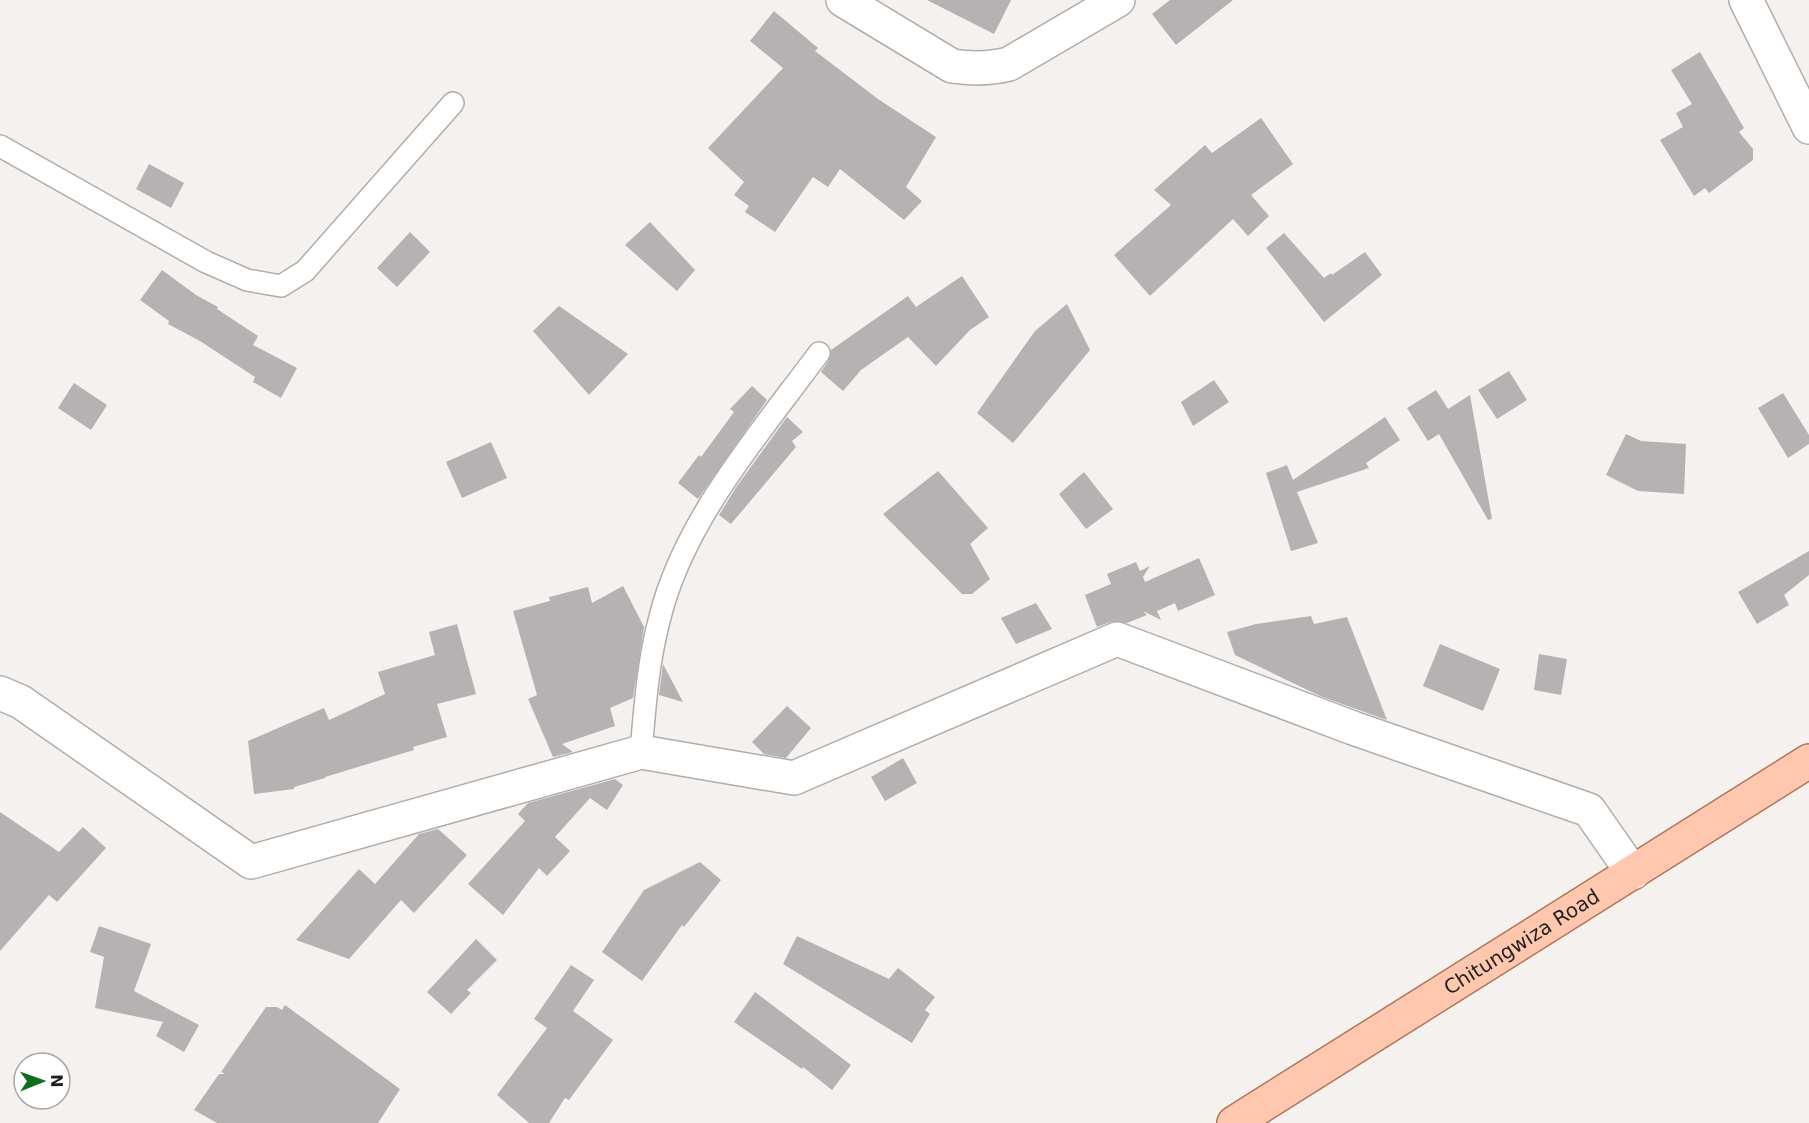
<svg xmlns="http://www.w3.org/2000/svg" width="1809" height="1123" viewBox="0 0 1809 1123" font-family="'DejaVu Sans',sans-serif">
  <rect width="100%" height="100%" fill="#f5f1ef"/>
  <!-- building -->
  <path fill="#b6b2b3" d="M927 0H1011L994 34Z
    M1170 0H1233L1176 45 1152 14Z
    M774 11 818 48 815 51 878 99 936 137 906 187 922 201 904 220 840 169 828 187 813 177 775 232 745 212 749 206 734 195 744 182 708 148 783 68 750 41Z
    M1700 52 1744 128 1739 132 1753 149V160L1709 193 1705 188 1694 196 1660 140 1683 127 1676 113 1692 104 1671 70Z
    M1261 118 1293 164 1251 195 1269 216 1248 236 1233 219 1150 296 1114 255 1171 205 1154 190 1205 145 1212 153Z
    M149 164 184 183 171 208 136 189Z
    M650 222 695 270 677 291 625 245Z
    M410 232 430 252 397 287 377 268Z
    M1284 233 1324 278 1331 273 1332 275 1365 252 1382 275 1324 322 1266 248Z
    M162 270 196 295 218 307 217 309 258 336 253 345 297 368 281 398 253 382 255 377 200 341 168 324 169 321 140 300Z
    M962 276 989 317 970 330 936 366 908 337 861 370 843 391 821 372 829 360 831 350 908 296 916 307Z
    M1067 304 1090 350 1013 443 977 413 1035 331Z
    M559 306 628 354 589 395 533 331Z
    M1509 371 1527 400 1497 419 1478 390Z
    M1214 380 1229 402 1193 426 1181 402Z
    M74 383 107 405 91 430 58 408Z
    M752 386 767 400 698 499 678 483 699 455 701 457 734 412 730 409Z
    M1436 390 1448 409 1470 395 1492 519 1488 520 1439 434 1428 441 1407 408Z
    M1783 393 1809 435V444L1788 458 1758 408Z
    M787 417 803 432 792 441 796 447 731 524 719 515 737 486Z
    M1385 417 1400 440 1366 463 1369 468 1297 492 1318 543 1291 551 1266 473 1287 465 1293 480Z
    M1626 434 1641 441 1686 444 1684 494 1638 491 1606 475Z
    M491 442 507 478 462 498 446 462Z
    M938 471 988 528 970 544 990 579 972 594H962L883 514Z
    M1084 472 1113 509 1086 529 1059 494Z
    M1809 551V575L1784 595 1789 605 1757 624 1738 592Z
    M1199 558 1215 595 1178 611 1175 603 1157 611 1161 620 1143 611 1147 615 1127 623 1110 622 1097 627 1085 595 1111 584 1107 574 1136 562 1140 571 1150 566 1143 577 1145 582Z
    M623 586 644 627 633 698 610 708 615 726 562 744 573 752 553 757 528 699 537 695 513 611 550 601 549 597 588 587 592 603Z
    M1036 603 1052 629 1016 644 1001 618Z
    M1311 616 1314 624 1347 617 1387 720 1320 696 1235 655 1227 632 1256 624Z
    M457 624 476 694 437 704 447 737 413 747 414 750 325 777V778L294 787V789L254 794 248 741 324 708 329 720 385 694 378 672 435 655 429 632Z
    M1440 644 1500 669 1483 711 1423 686Z
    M1539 654 1567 659 1561 695 1534 690Z
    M663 664 683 702 659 695Z
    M787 706 811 728 786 758 764 754 752 742Z
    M903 758 917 783 885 801 871 777Z
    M615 779 623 785 607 810 590 798 555 837 570 851 547 876 539 868 503 915 468 884 525 821 518 814 528 803Z
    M0 812 59 852 83 827 106 848 57 902 49 895 0 951Z
    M438 829 467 855 414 913 401 900 349 959 296 940 359 869 375 884 419 834Z
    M700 862 721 880 684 927 682 925 642 981 602 952 644 890Z
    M99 926 151 944 134 991 199 1025 184 1052 156 1036 163 1022 95 1008 104 957 90 952Z
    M797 936 889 979 898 968 935 997 925 1010 930 1014 912 1043 783 964Z
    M476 939 497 960 467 990 471 993 451 1014 427 992Z
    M571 965 594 980 573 1011 613 1040 569 1100 565 1098 549 1123H529L497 1095 547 1028 534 1019Z
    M755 992 851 1065 832 1090 803 1067 802 1069 734 1022Z
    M285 1005 400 1089 378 1123H217L194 1110 219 1074H225L221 1072 266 1007H277L282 1010Z"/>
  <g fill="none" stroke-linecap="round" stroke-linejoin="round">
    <!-- lane casing -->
    <g stroke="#b0adab" stroke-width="24">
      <path id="lane" d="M0 146 206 262 247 280 281 286 305 271 453 103
        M641 752C645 706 648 661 660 617 684 520 760 433 819 353"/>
    </g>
    <!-- street casing -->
    <g stroke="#b0adab" stroke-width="36">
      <path id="street" d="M843 0 952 66C972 69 989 69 1009 64L1118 0
        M1746 0 1809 127
        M0 693 21 702 251 862 641 752 794 778 1117 639 1353 728 1589 810 1633 873"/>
    </g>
    <!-- primary casing -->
    <g stroke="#b17559" stroke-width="36">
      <g id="primary">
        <path id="s1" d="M1234 1123 1809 761"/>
      </g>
    </g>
    <!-- lane -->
    <use href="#lane" stroke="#fff" stroke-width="21"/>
    <!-- street -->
    <use href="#street" stroke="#fff" stroke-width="33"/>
    <!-- primary -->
    <use href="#primary" stroke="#ffc8ae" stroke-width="33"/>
  </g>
  <g text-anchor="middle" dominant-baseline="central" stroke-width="4.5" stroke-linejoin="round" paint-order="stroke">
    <!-- street labels -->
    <g font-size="20" fill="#211f1f" stroke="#fff">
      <text stroke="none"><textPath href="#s1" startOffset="340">Chitungwiza Road</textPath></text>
    </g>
  </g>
  <!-- north arrow -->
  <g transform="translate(42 1081) rotate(89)"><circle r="28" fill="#ffffff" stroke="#a6a5a5" stroke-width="1.5"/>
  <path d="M0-4.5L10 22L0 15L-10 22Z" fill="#0e6e1c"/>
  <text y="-9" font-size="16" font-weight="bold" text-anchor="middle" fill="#211f1f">N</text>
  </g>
</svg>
